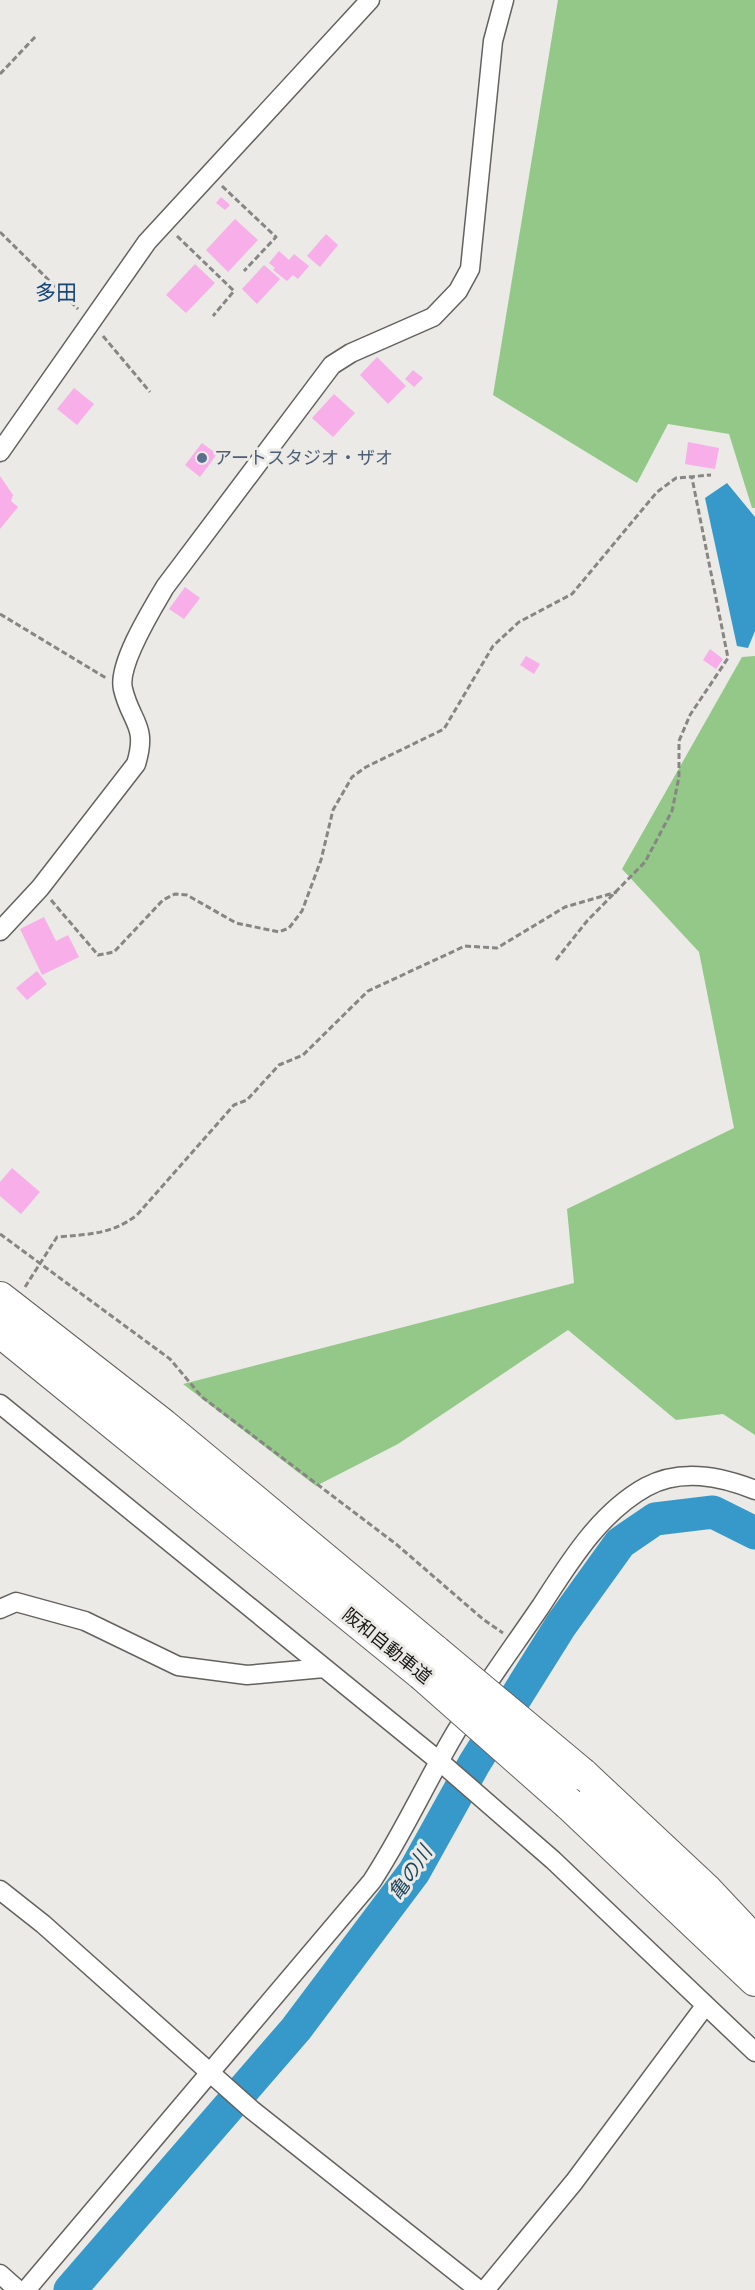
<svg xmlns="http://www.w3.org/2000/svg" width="755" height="2290" viewBox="0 0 755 2290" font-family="Helvetica,'Noto Sans JP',sans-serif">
  <rect width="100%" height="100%" fill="#ebeae6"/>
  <!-- green -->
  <path fill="#94c888" d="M558 0H755V508H752L729 434 668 424 637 483 493 395Z
    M755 656V1435L723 1414 676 1420 568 1330 398 1444 316 1486 183 1384 574 1283 567 1209 734 1128 699 952 622 869 742 657Z"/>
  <!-- water -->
  <path fill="#3699c9" d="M727 483 755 517V631L748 648 737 646 705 498Z"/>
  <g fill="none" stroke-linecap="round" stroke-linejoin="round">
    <!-- river -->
    <path stroke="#3699c9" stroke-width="33" d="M70 2290 296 2029 414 1872 474 1764 561 1625 620 1543 655 1519 713 1512 755 1533"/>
  </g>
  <!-- building -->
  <path fill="#f8aee9" d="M221 197 230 205 225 210 216 203Z
    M235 219 258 240 228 272 206 250Z
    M326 234 338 245 320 267 307 256Z
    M279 251 289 260 294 254 309 266 298 279 293 275 287 281 273 270 275 268 269 263Z
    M195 264 215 283 186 313 166 295Z
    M264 265 280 279 257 304 242 289Z
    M377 357 406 386 388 404 360 375Z
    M413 370 423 378 414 387 405 379Z
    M74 388 94 404 77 425 57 409Z
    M334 394 355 413 333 437 312 418Z
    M688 442 719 448 715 469 685 464Z
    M202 443 217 454 200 477 185 465Z
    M0 476 13 495 11 501 18 507 0 529Z
    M185 587 200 598 184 619 169 609Z
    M710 649 723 659 716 669 703 660Z
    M526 656 540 664 534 674 520 665Z
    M44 917 56 941 68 935 79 957 42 975 20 929Z
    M37 971 47 984 27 1000 16 988Z
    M12 1168 40 1192 21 1214 0 1196V1182Z"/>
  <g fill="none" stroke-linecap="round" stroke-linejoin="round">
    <!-- minor casing -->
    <g stroke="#63625f" stroke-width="21">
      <path id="minor" d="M0 452 147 242 370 0
        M0 931 40 888 136 764C148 725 131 723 123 689 117 665 152 609 165 587L332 365 351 353 433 317 458 291 470 269 493 41 504 0
        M0 1404 445 1766 553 1860 755 2052
        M0 1609 16 1602 85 1621 178 1666 247 1675 324 1668
        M0 1890 43 1924 252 2110 479 2290
        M0 2274 18 2290
        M26 2290 372 1881C404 1832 427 1780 457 1730 483 1688 513 1647 541 1606 569 1563 599 1513 646 1487 681 1468 720 1476 755 1490
        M485 2290 574 2182 705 2006"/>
    </g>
    <!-- motorway casing -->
    <g stroke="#63625f" stroke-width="34">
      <path id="motorway" d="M0 1298 163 1425 436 1652
        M0 1331 422 1674
        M582 1774 706 1890 755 1942
        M569 1804 755 1980"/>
    </g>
    <!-- path -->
    <path stroke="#878684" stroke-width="3" stroke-dasharray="6 3" stroke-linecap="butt" d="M0 74 36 36
      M222 186 276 237 244 271
      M0 232 78 309
      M177 236 234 291 213 316
      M103 336 150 392
      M0 614 106 678
      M51 900 98 955 114 952 163 900 175 894 187 895 236 923 279 932 289 928 302 911 321 860 333 810 352 777 366 767 444 729 493 646 519 622 572 594 657 492 676 478 711 475
      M556 960 587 921 645 862 672 811 679 777V741L690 715 728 658 692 478
      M0 1234 170 1359 202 1397 396 1544 484 1620 503 1633
      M25 1287 57 1237C88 1234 111 1235 137 1215L234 1105 247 1100 279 1065 303 1055 368 991 465 946 497 948 565 907 617 892"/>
    <!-- minor -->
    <use href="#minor" stroke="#fff" stroke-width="18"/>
    <!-- motorway -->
    <use href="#motorway" stroke="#fff" stroke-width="32"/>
    <!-- motorway-bridge casing -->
    <g stroke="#63625f" stroke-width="34" stroke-linecap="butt">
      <path id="motorway-bridge" d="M436 1652 582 1774
        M422 1674 569 1804"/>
    </g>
    <!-- motorway-bridge -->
    <use href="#motorway-bridge" stroke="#fff" stroke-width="32"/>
  </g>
  <!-- markers -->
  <circle fill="#5c6f8a" stroke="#ebeae6" stroke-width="2" cx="202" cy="458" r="6"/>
  <g text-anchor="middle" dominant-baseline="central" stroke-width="6" stroke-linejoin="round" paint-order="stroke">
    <!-- service labels -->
    <g font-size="18" fill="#4e5e75" stroke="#ebeae6" text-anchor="start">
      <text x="214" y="458">アートスタジオ・ザオ</text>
    </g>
    <!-- street labels -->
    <g font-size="18" fill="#161615" stroke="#ebeae6">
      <text transform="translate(387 1646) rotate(39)">阪和自動車道</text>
    </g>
    <!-- water labels -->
    <g font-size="20" font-style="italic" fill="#1e475c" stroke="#ebeae6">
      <text transform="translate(410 1873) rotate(-56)">亀の川</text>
    </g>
    <!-- quarter labels -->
    <g font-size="21" fill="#174578" stroke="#ebeae6">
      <text x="56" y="292">多田</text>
    </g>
  </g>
</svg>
